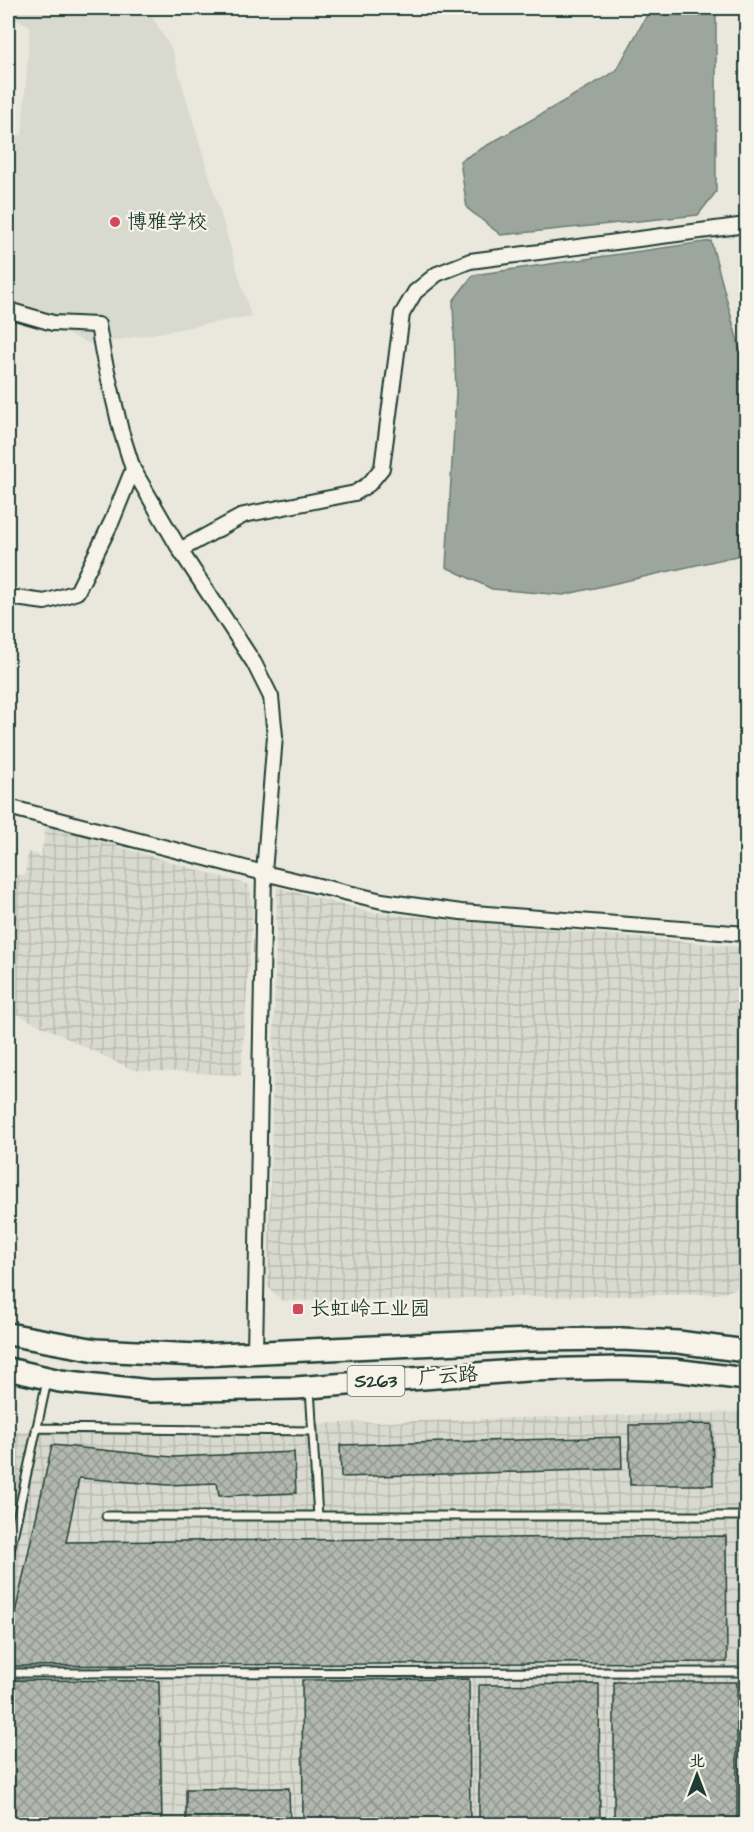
<svg xmlns="http://www.w3.org/2000/svg" width="754" height="1832" viewBox="0 0 754 1832" font-family="'Architects Daughter','LXGW WenKai TC',sans-serif">
  <defs>
    <pattern id="industrial-grid" width="8" height="8" patternUnits="userSpaceOnUse" patternTransform="scale(1.5)"><rect width="8" height="8" fill="#d9dacf"/><path d="M0 4h8M4 0v8" fill="none" stroke="#babcb2"/></pattern>
    <pattern id="building-cross-hatch" width="8" height="8" patternUnits="userSpaceOnUse" patternTransform="scale(1.5)"><rect width="8" height="8" fill="#b2b8ae"/><path d="M0 0l8 8M0 8l8-8" fill="none" stroke="#90978e"/></pattern>
  </defs>
  <rect width="100%" height="100%" fill="#eae8dd"/>
  <filter id="ink" filterUnits="userSpaceOnUse"><feTurbulence type="fractalNoise" baseFrequency=".0167" numOctaves="2"/><feDisplacementMap in="SourceGraphic" scale="12" xChannelSelector="R" yChannelSelector="G"/><feConvolveMatrix kernelMatrix="1 2 1 2 8 2 1 2 1" color-interpolation-filters="sRGB"/></filter>
  <g filter="url(#ink)">
    <!-- built -->
    <path fill="#d9dacf" d="M8 8H147L172 50 251 316 92 345 8 307V137L22 135 30 26 8 16Z"/>
    <!-- industrial -->
    <path fill="url(#industrial-grid)" d="M46 825 249 885 253 906 241 1075 133 1070 8 1010V875H25L28 852 41 856Z
      M277 887 370 912 740 947 746 956V1278L741 1287 719 1294 282 1301 268 1287Z
      M740 1412 746 1538V1824H8V1457L14 1432Z"/>
    <!-- water -->
    <path fill="#9ca69c" stroke="#6a7c72" stroke-width="1.5" d="M651 8H716V192L698 215 501 235 467 208 460 161 616 71Z
      M711 241 742 357 746 483V554L563 595 492 589 446 567 456 393 453 301 473 275Z"/>
    <!-- building -->
    <path fill="url(#building-cross-hatch)" stroke="#1f3d34" stroke-width="1.5" d="M712 1424 713 1485H630L629 1425Z
      M621 1437 622 1469 341 1477 340 1445Z
      M52 1445 172 1457 294 1452 296 1493 219 1496 217 1483 168 1485 79 1478 66 1542 726 1536 727 1662 8 1666V1645Z
      M469 1679 470 1824H303L302 1680Z
      M8 1680 159 1681 162 1824H8Z
      M614 1682H737V1824H614Z
      M599 1684 600 1824H479V1685Z
      M289 1788 290 1824H186V1789Z"/>
    <g fill="none" stroke-linecap="round" stroke-linejoin="round">
      <!-- service casing -->
      <g stroke="#1f3d34" stroke-width="11">
        <path id="service" d="M310 1389 318 1517
          M36 1428 313 1431
          M106 1516H746
          M8 1560 47 1381
          M8 1673 746 1672"/>
      </g>
      <!-- minor casing -->
      <g stroke="#1f3d34" stroke-width="18">
        <path id="minor" d="M8 310 53 323 98 325 103 354 121 431 133 469 180 550 254 663 271 697 275 736 264 873 255 1352
          M180 550 244 515 355 493 369 484 382 468 402 314 415 292 437 274 470 261 746 225
          M8 597 45 602 77 592 112 521 133 469
          M8 807 264 873 382 901 461 912 746 934"/>
      </g>
      <!-- primary casing -->
      <g stroke="#1f3d34" stroke-width="26">
        <path id="primary" d="M8 1334 96 1350 197 1355 528 1340 622 1339 678 1342 746 1351
          M8 1369 60 1381 150 1391 296 1388 527 1370 620 1368 674 1370 746 1379"/>
      </g>
      <!-- service -->
      <use href="#service" stroke="#f7f3e8" stroke-width="7"/>
      <!-- minor -->
      <use href="#minor" stroke="#f7f3e8" stroke-width="14"/>
      <!-- primary -->
      <use href="#primary" stroke="#f7f3e8" stroke-width="21"/>
    </g>
  </g>
  <!-- markers -->
  <g fill="#d1495b" stroke="#f7f3e8" stroke-width="2">
    <circle cx="115" cy="222" r="6"/>
    <rect x="292" y="1303" width="12" height="12" rx="3"/>
  </g>
  <g text-anchor="middle" dominant-baseline="central" stroke-width="4.5" stroke-linejoin="round" paint-order="stroke">
    <!-- shield labels -->
    <rect fill="#f7f3e8" stroke="#60746a" stroke-width="1.5" x="347.5" y="1366" width="57" height="30" rx="4.5"/>
    <g font-size="18" font-weight="bold" fill="#1f3d34">
      <text x="376" y="1381">S263</text>
    </g>
    <!-- poi labels -->
    <g font-size="20" fill="#1f3d34" stroke="#f7f3e8" text-anchor="start">
      <text x="127" y="222">博雅学校</text>
      <text x="310" y="1309">长虹岭工业园</text>
    </g>
    <!-- street labels -->
    <g font-size="20" fill="#1f3d34" stroke="#f7f3e8">
      <text transform="translate(448 1376) rotate(-4)">广云路</text>
    </g>
  </g>
  <!-- margin -->
  <rect width="754" height="1832" fill="none" stroke="#f7f3e8" stroke-width="30"/>
  <rect x="15" y="15" width="724" height="1802" fill="none" stroke="#1f3d34" stroke-width="2" filter="url(#ink)"/>
  <!-- north arrow -->
  <g transform="translate(697 1775)" stroke="#f7f3e8" stroke-width="4.5" paint-order="stroke">
  <path d="M0-4.5L10 22L0 15L-10 22Z" fill="#1f3d34"/>
  <text y="-9" font-size="16" font-weight="bold" text-anchor="middle" fill="#1f3d34">北</text>
  </g>
</svg>
